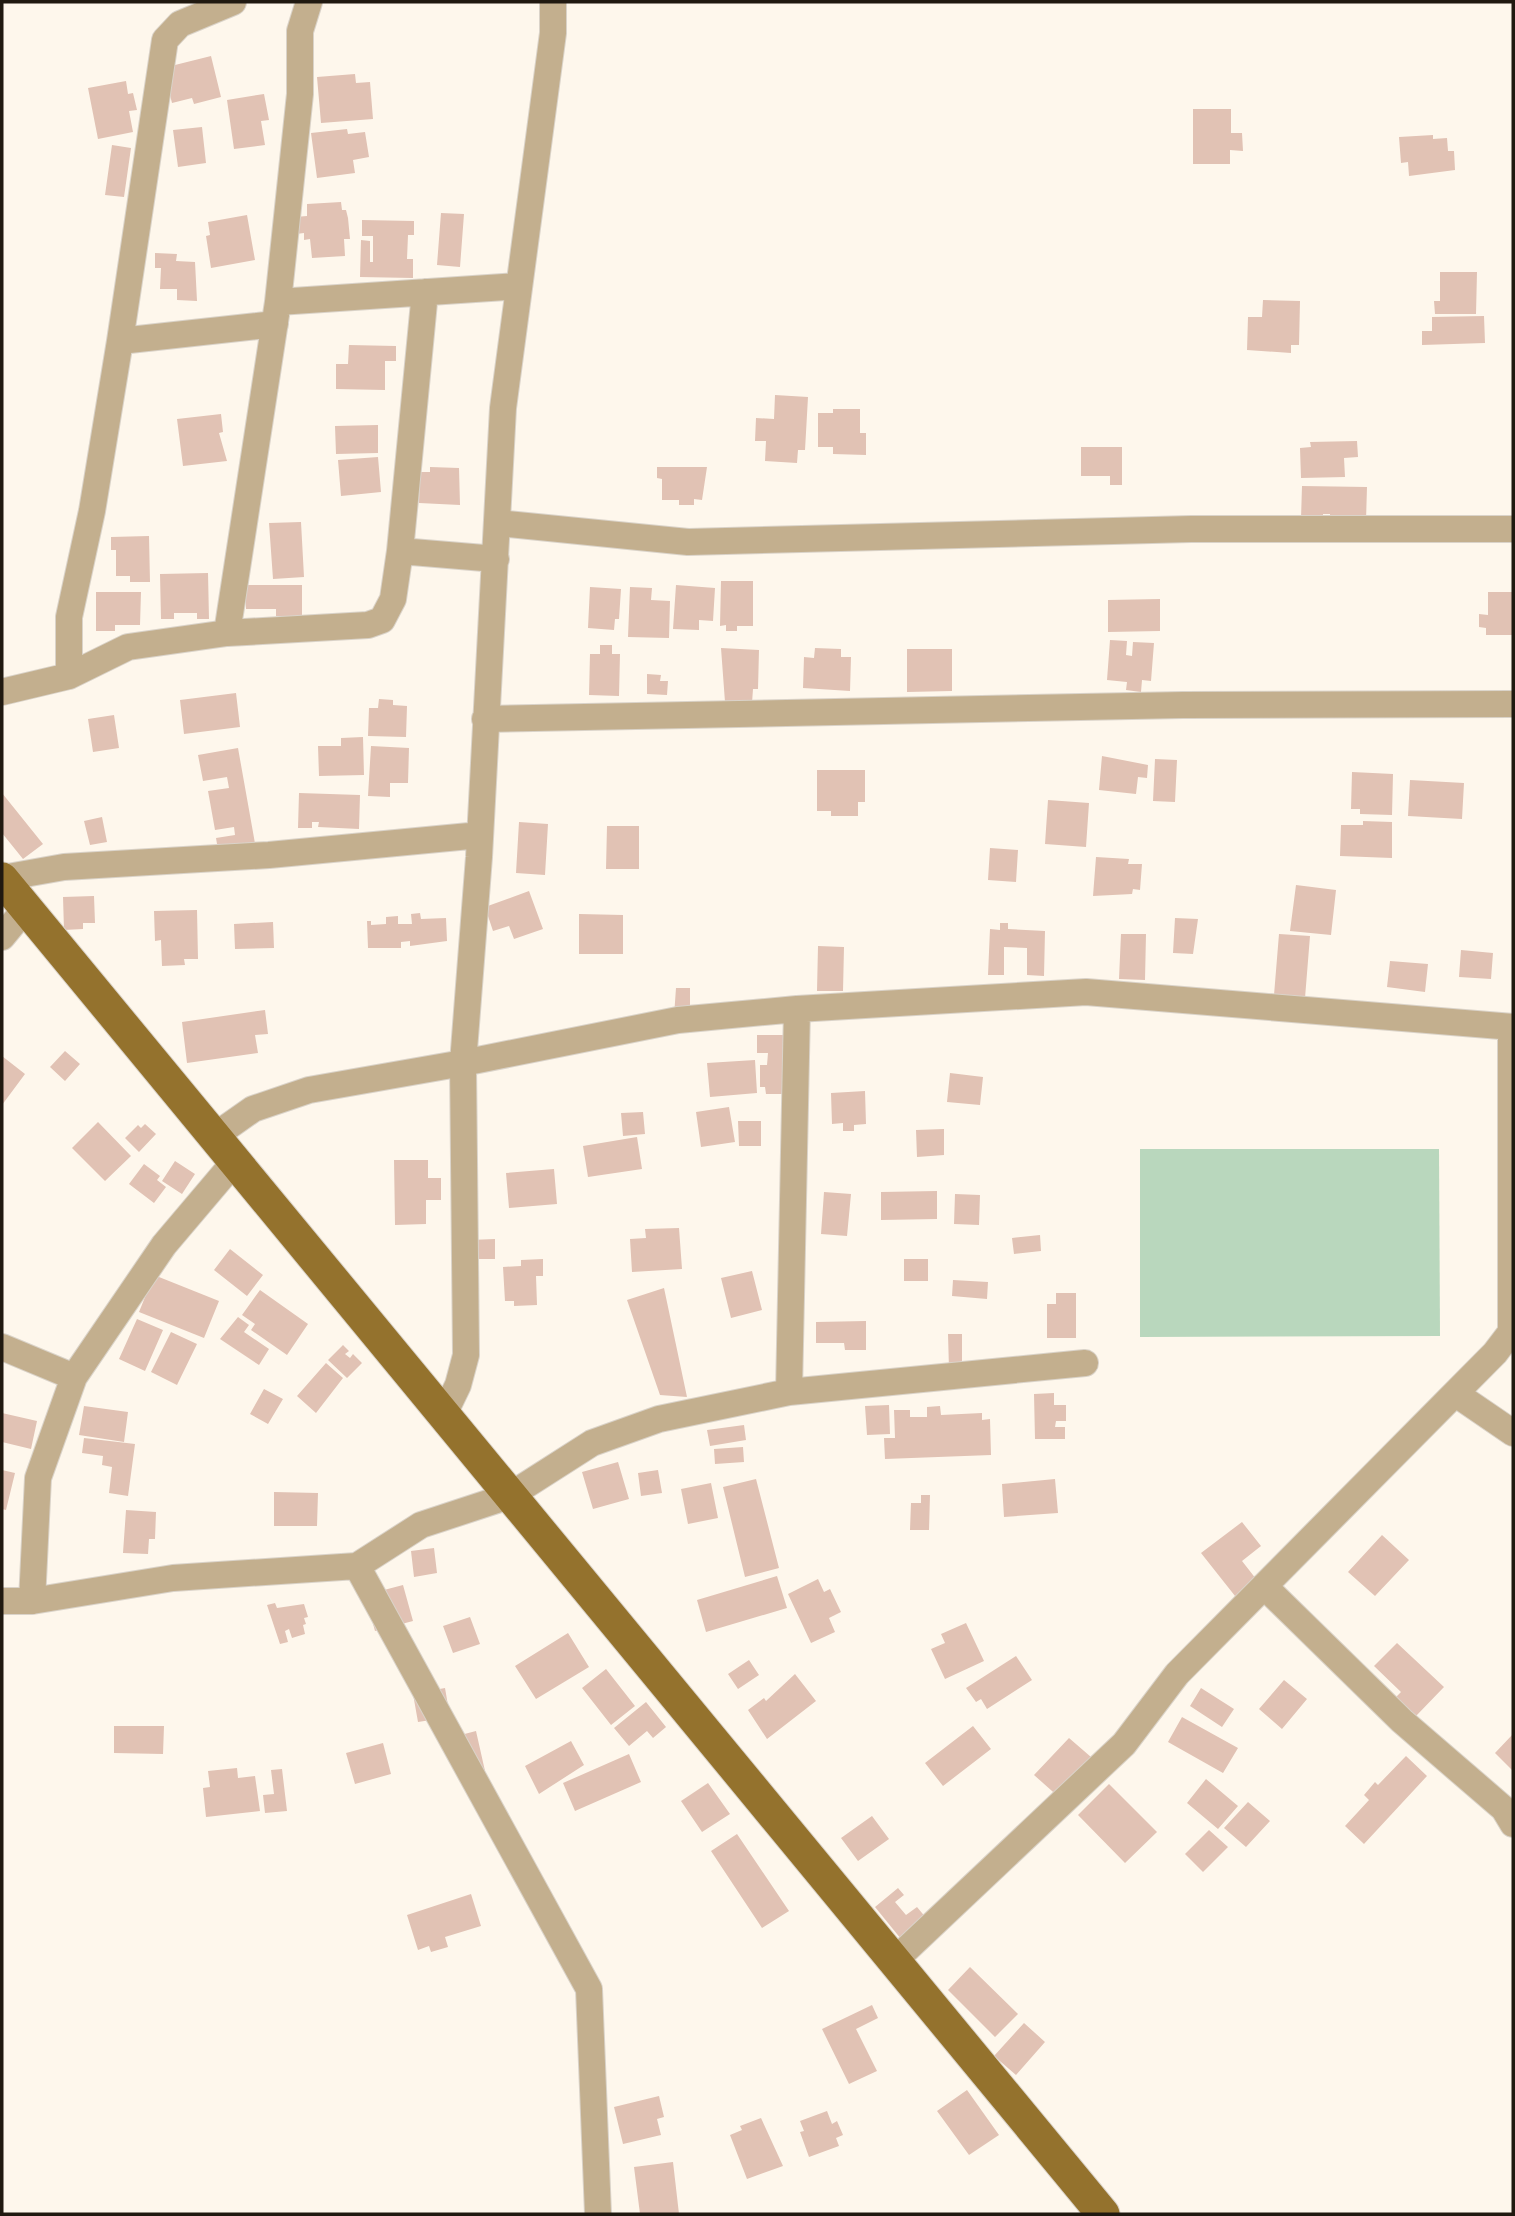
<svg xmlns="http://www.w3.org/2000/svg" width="1515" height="2216" viewBox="0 0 1515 2216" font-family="Spectral,serif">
  <rect width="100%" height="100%" fill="#fef7ec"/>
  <!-- green -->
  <path fill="#b9d7bd" d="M1140 1149H1439L1440 1336 1140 1337Z"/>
  <!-- building -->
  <path fill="#e1c2b4" d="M211 56 221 97 194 104 192 98 172 103 163 68Z
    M355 74 356 83 370 82 373 119 321 123 317 77Z
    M126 81 128 94 133 93 137 110 129 111 133 132 98 139 88 88Z
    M264 94 269 120 261 121 265 145 234 149 227 100Z
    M1193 109H1231V133H1242L1243 151 1230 150V164H1193Z
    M202 127 206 163 178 167 173 130Z
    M347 129 348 134 365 132 369 157 353 160 355 173 317 178 311 133Z
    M1433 135V139L1447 138 1448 151H1454L1455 170 1409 176 1408 162 1401 163 1399 137Z
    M112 145 131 148 124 197 105 195Z
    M341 202 342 210H346L348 218 350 239H344L345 256 312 258 310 239 304 240V233L296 234 295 217 307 216V204Z
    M441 213 464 214 460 267 437 265Z
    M247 215 255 260 211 268 206 236 210 235 208 222Z
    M362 220 414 221V235H408L407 259H413V278L360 277 361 240 370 241V262H373V236H362Z
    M155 253 177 254 176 261 195 262 197 301 177 300V289H160L161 268H155Z
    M1440 272H1477L1476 314H1435L1434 301H1440Z
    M1263 300 1300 301 1299 345H1291V353L1247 350 1248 317H1262Z
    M1484 316 1485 343 1422 345V331H1432V317Z
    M349 345 396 346V361H385V390L336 389V364H348Z
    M775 395 808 397 805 450H798L797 463 765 461 766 441H755L756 418 774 419Z
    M833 409H860V433H866V455L833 454V447H818V413H833Z
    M221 414 223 432 219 433 227 461 183 466 177 419Z
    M378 425V453L336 454 335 426Z
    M1357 441 1358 457 1344 458 1345 477 1301 478 1300 448 1311 447 1310 442Z
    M1081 447H1122V485H1110V476H1081Z
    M378 457 381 492 341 496 338 460Z
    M430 467 459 468 460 505 419 503 420 472H430Z
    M657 467H707L702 500 694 499V505H679V500H662V479L657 478Z
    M1302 486 1367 487 1366 521 1330 520V514H1323V520L1301 519Z
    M301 522 304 577 273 579 269 523Z
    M149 536 150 582H130V576H116V550H111V537Z
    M208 573 209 619H197V613H174V619H161L160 574Z
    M721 581H753V626H737V631H726V625L720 626Z
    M245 585H302V616H276V609H246Z
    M676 585 715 588 713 621 699 620V630L673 629Z
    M590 587 621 589 619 619H615L614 630 588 628Z
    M630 587 652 588 651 600 670 601 669 638 628 637Z
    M96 592H141L140 625H115V631H96Z
    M1488 592H1513V635H1486V628L1479 627V614L1488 615Z
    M1160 599V631L1108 632V600Z
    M1110 640 1127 641 1126 655 1132 656 1133 642 1154 643 1151 681 1142 680 1141 692 1126 690 1127 682 1107 680Z
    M600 645H612V654H620L619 696 589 695 590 654H600Z
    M721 648 759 650 758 689H753L752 703 725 702Z
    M815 648 841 649V657H851L850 691 803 688 804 657 814 658Z
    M907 649H952V691L907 692Z
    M647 674 661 675 660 681H668L667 695 647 694Z
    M236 693 240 727 184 734 180 700Z
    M379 699 393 700V705L407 706 406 737 368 736 369 708H378Z
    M114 715 119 748 93 752 88 719Z
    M363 737 364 775 319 776 318 746H341V738Z
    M371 746 409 748 408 783H390V797L368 796Z
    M238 748 256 849 219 856 216 838 235 835 234 827 215 830 208 791 229 788 227 777 203 781 198 755Z
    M1102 756 1148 765 1147 778 1138 777 1136 794 1099 790Z
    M1155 759 1177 760 1175 802 1153 801Z
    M817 770H865V802H858V816H831V811H817Z
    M1352 772 1393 774 1392 815 1360 814V809H1351Z
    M1410 780 1464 783 1462 819 1408 816Z
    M2 793 43 844 23 859 2 833Z
    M299 793 360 795 359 829 318 827 319 822H312V828H298Z
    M1048 800 1089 803 1086 847 1045 844Z
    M102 817 107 842 90 845 84 821Z
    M1363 821 1392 822V858L1340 856 1341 825H1363Z
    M519 822 548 824 545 875 516 873Z
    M607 826H639V869H606Z
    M990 848 1018 850 1016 882 988 880Z
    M1096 857 1129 859 1128 864H1142L1140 890 1133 889 1132 894 1093 896Z
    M1296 885 1336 890 1331 935 1290 931Z
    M529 891 543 929 514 939 509 926 493 931 485 907Z
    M94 896 95 923H83V929L64 930 63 897Z
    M197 910 198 959H184L185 965 162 966 161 940 155 941 154 911Z
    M420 913 421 919 446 918 447 941 410 946V941L401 942V948H368L367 921H371V925L386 924V917L398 916V924H412L411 914Z
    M579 914 623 915V954H579Z
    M1175 918 1198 919 1193 954 1173 953Z
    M273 922 274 948 235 949 234 924Z
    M1000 923H1008V929L1045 931 1044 976 1027 975V948L1004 947V975H988L990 929 1000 930Z
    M1121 934H1146L1145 980 1119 979Z
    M1279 934 1310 936 1305 998 1274 995Z
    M818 946 844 947 843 991H817Z
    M1461 950 1493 953 1491 979 1459 977Z
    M1390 961 1428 964 1425 992 1387 987Z
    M676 988H690V1006L674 1016Z
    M265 1010 268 1034 255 1035 258 1053 187 1063 182 1022Z
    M757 1035H786V1094H766L765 1087H760V1065H767L768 1053H757Z
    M65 1051 80 1064 65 1081 50 1067Z
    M2 1056 25 1074 2 1105Z
    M755 1060 757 1093 710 1097 707 1063Z
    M950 1073 983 1077 980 1105 947 1102Z
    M865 1091 866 1124 854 1125V1131H843V1123L832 1124 831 1093Z
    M729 1107 735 1142 701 1147 696 1112Z
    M643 1112 645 1134 623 1136 621 1113Z
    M738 1121H761V1146H739Z
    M98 1122 131 1156 105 1181 72 1148Z
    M145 1124 156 1134 139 1152 125 1138 138 1125 141 1128Z
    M944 1129V1155L917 1157 916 1130Z
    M637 1137 642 1169 588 1177 583 1146Z
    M394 1160H428V1178H441V1200H426V1224L395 1225Z
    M175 1161 195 1174 182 1194 162 1181Z
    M144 1164 160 1176 157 1180 166 1187 154 1203 129 1184Z
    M554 1169 557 1204 509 1208 506 1173Z
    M937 1191V1219L881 1220V1192Z
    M824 1192 851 1194 847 1236 821 1234Z
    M955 1194 980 1195 979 1225 954 1224Z
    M679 1228 682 1269 632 1272 630 1239 646 1238 645 1229Z
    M1040 1235 1041 1251 1014 1254 1012 1238Z
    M495 1239V1259H470V1240Z
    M230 1249 263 1275 247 1296 214 1270Z
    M543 1259V1276H536L537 1305 514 1306V1301H505L503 1267 521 1266V1260Z
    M904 1259H928V1281H904Z
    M752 1271 762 1310 731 1318 721 1278Z
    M154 1275 219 1301 204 1338 139 1312Z
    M953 1280 988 1282 987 1299 952 1296Z
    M664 1288 687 1397 660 1395 627 1300Z
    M260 1290 308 1324 287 1355 251 1330 255 1324 242 1315Z
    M1056 1293H1076V1338H1047V1304H1056Z
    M238 1317 249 1325 244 1332 269 1349 259 1365 220 1339Z
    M137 1319 163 1330 145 1371 119 1359Z
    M866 1321V1350H845L844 1343H816V1322Z
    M171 1332 197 1344 177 1385 151 1372Z
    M948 1334H962V1369H949Z
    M343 1345 349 1351 345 1354 350 1358 353 1354 362 1363 347 1378 328 1360Z
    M326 1363 343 1378 316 1413 297 1396Z
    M264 1389 283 1399 268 1424 250 1414Z
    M1054 1393V1405H1066V1421H1056L1055 1427H1065V1439H1035L1034 1394Z
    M889 1405 890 1434 867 1435 865 1406Z
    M84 1406 128 1412 124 1442 79 1435Z
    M940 1406 941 1415 982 1413V1420L990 1419 991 1455 885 1459 884 1438H895L894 1410H910V1417H927V1407Z
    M2 1413 37 1421 31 1449 2 1442Z
    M744 1425 746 1440 710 1446 707 1430Z
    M84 1438 135 1444 128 1496 109 1493 112 1467 102 1465 103 1456 82 1453Z
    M743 1447 744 1462 715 1464 714 1449Z
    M618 1462 629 1499 593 1509 582 1472Z
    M2 1470 15 1473 6 1510 2 1509Z
    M658 1470 662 1493 641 1496 638 1473Z
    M756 1479 779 1568 745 1577 723 1487Z
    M1055 1479 1058 1513 1004 1517 1002 1484Z
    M711 1483 718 1518 688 1524 681 1489Z
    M274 1492 318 1493 317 1526H274Z
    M921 1495H930L929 1530H910L911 1503H921Z
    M126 1510 156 1512 155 1539H149L148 1554 123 1553Z
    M1242 1522 1261 1546 1242 1561 1260 1584 1239 1601 1201 1553Z
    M1382 1535 1409 1560 1375 1596 1348 1572Z
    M434 1548 437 1573 414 1577 411 1551Z
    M777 1576 787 1608 706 1632 697 1600Z
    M818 1579 824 1592 830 1589 841 1612 829 1618 835 1632 811 1643 788 1594Z
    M403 1585 413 1621 375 1631 365 1595Z
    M275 1603 277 1608 304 1604 308 1617 304 1618 306 1624 303 1625 305 1634 292 1638 289 1629 285 1631 288 1642 280 1644 267 1605Z
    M470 1617 480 1644 453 1653 443 1626Z
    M966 1623 984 1661 945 1679 931 1649 945 1643 941 1634Z
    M568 1633 589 1667 536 1699 515 1666Z
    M1397 1643 1444 1687 1416 1716 1396 1697 1401 1692 1374 1666Z
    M1016 1656 1032 1680 987 1709 981 1699 976 1702 966 1688Z
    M749 1660 759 1675 738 1689 728 1674Z
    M606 1669 635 1706 611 1725 582 1688Z
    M795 1674 816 1701 767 1739 748 1710 764 1698 766 1701Z
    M1284 1680 1307 1699 1282 1729 1259 1709Z
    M445 1688 450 1717 418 1722 413 1694Z
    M1201 1688 1234 1709 1222 1727 1190 1706Z
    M646 1702 666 1727 653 1738 647 1731 629 1746 614 1728Z
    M1182 1717 1238 1748 1223 1773 1168 1742Z
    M114 1726H164L163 1754 114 1753Z
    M973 1726 991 1749 943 1786 925 1763Z
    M476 1731 485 1771 472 1774 449 1738Z
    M1513 1734V1771L1495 1753Z
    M1069 1738 1091 1757 1066 1783 1061 1799 1034 1775Z
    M571 1741 584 1765 539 1794 525 1766Z
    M383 1743 391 1774 355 1784 346 1753Z
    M629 1754 641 1782 575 1811 563 1783Z
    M1406 1756 1427 1776 1364 1844 1345 1826 1369 1800 1364 1795 1375 1782 1378 1785Z
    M237 1768 238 1778 255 1776 260 1811 206 1817 203 1788 210 1787 208 1771Z
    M282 1769 287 1811 265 1813 263 1795 274 1794 271 1770Z
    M1206 1779 1238 1806 1218 1829 1187 1803Z
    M708 1783 730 1814 702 1832 681 1801Z
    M1109 1784 1157 1832 1125 1863 1078 1815Z
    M1248 1802 1270 1821 1246 1847 1224 1828Z
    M872 1816 889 1839 858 1861 841 1838Z
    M1209 1830 1228 1847 1203 1872 1185 1854Z
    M737 1834 789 1911 762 1928 711 1851Z
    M898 1888 904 1895 895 1902 906 1915 917 1907 927 1919 901 1939 875 1907Z
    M471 1894 481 1926 445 1937 448 1947 431 1952 429 1946 418 1950 407 1915Z
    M970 1967 1018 2014 995 2037 948 1990Z
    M872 2005 878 2018 856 2029 877 2071 849 2084 822 2029Z
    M1024 2023 1045 2042 1016 2075 994 2056Z
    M967 2090 999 2135 969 2155 937 2111Z
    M659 2096 664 2117 657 2119 661 2135 623 2144 614 2107Z
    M827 2111 832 2124 837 2121 843 2135 836 2138 839 2146 809 2157 800 2132 804 2131 800 2121Z
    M761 2118 783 2166 747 2179 730 2135 742 2130 740 2126Z
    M673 2162 679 2214H640L634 2167Z"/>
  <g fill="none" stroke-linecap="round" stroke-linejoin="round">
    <!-- minor casing -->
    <g stroke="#dad3c9" stroke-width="28">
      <path id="minor" d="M278 302 519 286
        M120 341 275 324
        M498 523 688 542 1191 529H1513
        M400 551 425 292
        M227 633 278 302 300 94V31L309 2
        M69 676V617L92 511 120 341 165 40 180 24 233 2
        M2 692 69 676 128 647 227 633 368 625 382 620 393 599 400 551 496 559
        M485 719 1183 705 1513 704
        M2 878 64 867 269 855 480 835
        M2 937 26 908
        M216 1135 253 1109 309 1090 463 1063 678 1020 797 1009 1086 992 1513 1027
        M2 1347 74 1377
        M789 1392 797 1009
        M1456 1394 1513 1433
        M444 1414 458 1385 466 1355 463 1063 479 857 503 408 553 33V2
        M357 1566 589 1989 598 2214
        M1264 1586 1402 1721 1504 1809 1513 1824
        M2 1601H32L173 1578 357 1566 421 1525 509 1496 592 1443 659 1419 789 1392 1085 1363
        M32 1601 38 1478 74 1377 164 1245 236 1160
        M893 1962 1124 1744 1177 1674 1495 1353 1511 1332V1027"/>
    </g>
    <!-- major casing -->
    <g stroke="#dad3c9" stroke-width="35">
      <path id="major" d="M2 879 1103 2214"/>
    </g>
    <!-- minor -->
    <use href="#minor" stroke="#c3af8e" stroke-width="26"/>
    <!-- major -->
    <use href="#major" stroke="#94722d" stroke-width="33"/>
  </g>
  <!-- border -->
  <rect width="1515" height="2216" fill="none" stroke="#201910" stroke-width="7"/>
</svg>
